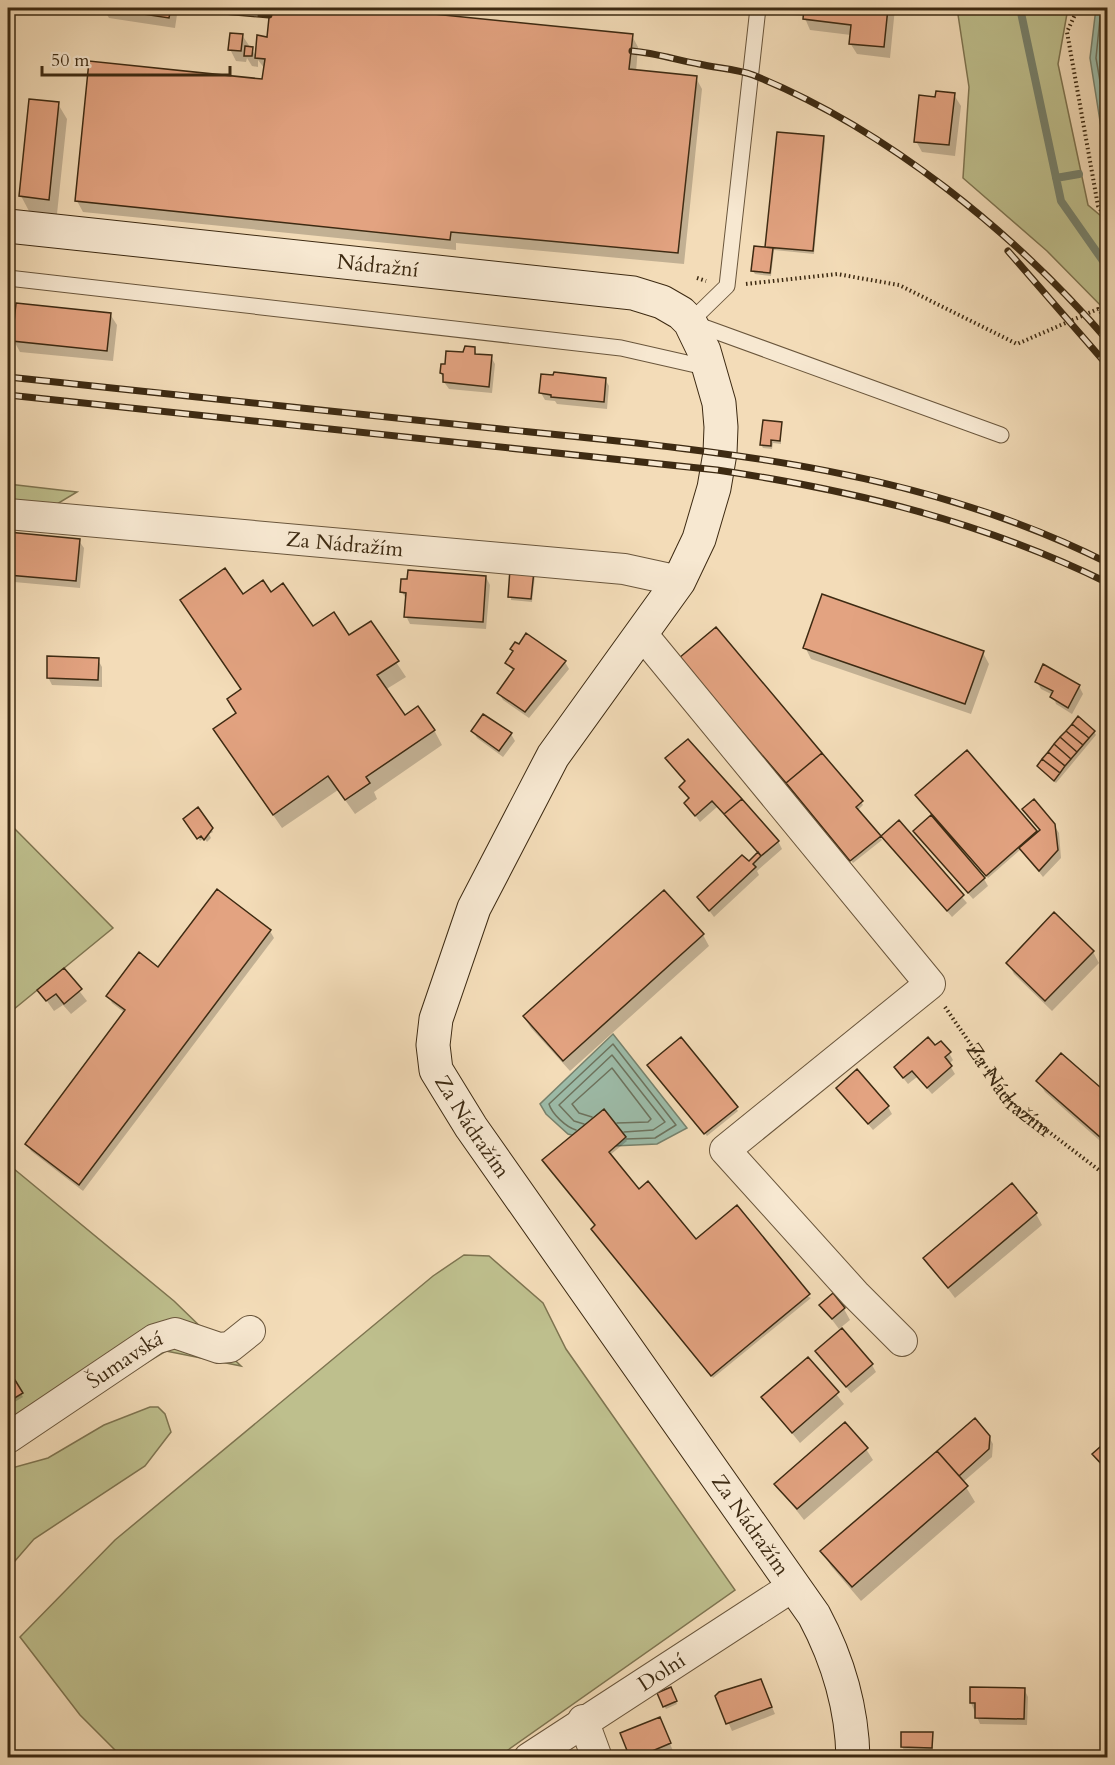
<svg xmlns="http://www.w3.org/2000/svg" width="1115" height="1765" viewBox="0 0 1115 1765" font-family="Cardo,serif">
  <rect width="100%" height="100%" fill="#f3dcb8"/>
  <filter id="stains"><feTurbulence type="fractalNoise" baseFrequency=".00333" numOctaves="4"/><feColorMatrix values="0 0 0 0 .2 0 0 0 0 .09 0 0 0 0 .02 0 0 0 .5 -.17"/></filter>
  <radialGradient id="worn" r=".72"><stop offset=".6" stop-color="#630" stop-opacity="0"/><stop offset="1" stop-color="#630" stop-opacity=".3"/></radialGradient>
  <!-- green -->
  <path fill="#bebf8d" stroke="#7e7450" stroke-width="1.5" d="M957 8H1068L1058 64 1088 205 1107 221V312L1047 251 963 178 969 87Z
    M8 484 77 492 52 507 8 503Z
    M8 822 113 928 8 1014Z
    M8 1164 174 1301 241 1366 166 1351 8 1445Z
    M464 1255 489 1256 543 1303 566 1349 735 1590 498 1757H122L80 1715 20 1637 115 1540 433 1276Z
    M150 1407H158L165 1414 171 1432 145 1466 34 1539 8 1569V1469L48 1458 104 1425Z"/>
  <!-- water -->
  <path fill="#9dbca9" stroke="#77826d" stroke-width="1.5" d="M1096 8H1107V165L1090 58Z
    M613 1034 687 1128 657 1144 613 1146 568 1134 546 1114 540 1104Z"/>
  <!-- shadow -->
  <path fill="#0003" d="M103 8H178L175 28 109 18Z
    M271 8H359L632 36 638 47 636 72 696 78 702 89 684 264 456 243V250L83 212 77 201 264 81 265 69 258 60V67L252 66 247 58 246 62 236 61 230 49 242 35 256 56 268 38Z
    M788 8H895L890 58 857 54 850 43 851 35 810 30 804 16 792 15Z
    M954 95 961 106 955 156 922 152 916 141 936 99Z
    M58 104 67 119 57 214 29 211 21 196Z
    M778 133 824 138 825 141 814 254 774 250 771 276 755 274 753 271 766 248Z
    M8 305 13 314 8 357Z
    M110 314 117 325 113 361 20 352 14 341Z
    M474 349 477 355 491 357 495 364 492 393 449 389 444 382 441 373Z
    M605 379 609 386 607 409 557 404 555 401 545 400 541 393Z
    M781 423V444L773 443 772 449 763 448 761 445Z
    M8 534 79 541 84 548 80 588 14 582 8 576Z
    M512 571 535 576 532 602 511 600Z
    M486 577 490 585 486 629 410 624 406 616V599L402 592Z
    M8 584 14 587 12 608H8Z
    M271 594 313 628 349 637 370 623 406 677 385 690 404 717 434 730 442 745 374 792 377 799 355 814 338 790 282 828 224 744 237 714 242 690 243 596Z
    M805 647 983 653 989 664 971 714 811 659Z
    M511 649 565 662 569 669 529 718 503 700 499 693 514 672 507 663 514 653Z
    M98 660 102 667V687L52 685 48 677Z
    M685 666 861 802 863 805 857 811 882 840 853 863Z
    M1037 682 1079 686 1083 694 1072 714 1056 704 1053 695 1041 689Z
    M473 731 511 734 515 741 503 757 477 738Z
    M1094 732 1096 735 1056 783 1040 769 1038 766Z
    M667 758 778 841 782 849 757 871 759 875 714 917 699 897 759 854 717 807 700 822 686 803 690 799 681 787 686 783Z
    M919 798 1037 834 1041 831 1024 810 1054 825 1059 833 1061 858 1043 877 1021 849 988 878Z
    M198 809 213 832 209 834 211 838 207 842 204 838 200 841 185 819Z
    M899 822 967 903 952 917 883 836Z
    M919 838 984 879 988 886 973 899Z
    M270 931 274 938 83 1191 31 1151 27 1144 125 1013 112 1003 108 996 158 969Z
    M703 935 709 946 570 1071 531 1028 524 1017Z
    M1093 952 1099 963 1052 1011 1014 974 1008 963Z
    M63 970 87 1001 71 1014 63 1005 54 1011 39 990Z
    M935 1048 949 1053 953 1060 949 1064 955 1074 932 1094 917 1077 908 1084 900 1074Z
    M651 1068 736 1108 738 1111 707 1136Z
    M1038 1081 1108 1096V1148L1045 1092Z
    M838 1088 888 1107 892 1114 873 1130Z
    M603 1112 627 1141 610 1155 639 1191 696 1241 811 1298 713 1378 594 1232Z
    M1036 1214 1042 1225 955 1298 925 1258Z
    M821 1305 844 1309 850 1320 839 1329Z
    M817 1351 872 1365 876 1372 851 1393Z
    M808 1359 844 1404 800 1443 763 1398Z
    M14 1382 23 1397 8 1406V1386Z
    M989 1437 993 1444 992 1457 963 1482 975 1502 861 1601 831 1566 822 1551Z
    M866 1449 873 1460 804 1520 776 1484Z
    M761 1681 775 1714 732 1731 717 1697Z
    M1024 1689 1028 1697 1027 1725 980 1724 971 1703Z
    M672 1692 677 1704 666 1709 664 1706Z
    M663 1726 673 1751 657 1758H631Z
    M932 1734 933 1750H904L902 1747Z"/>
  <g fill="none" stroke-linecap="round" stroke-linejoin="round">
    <!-- shore -->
    <path stroke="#6d735e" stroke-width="1.5" d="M1101 8 1096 58 1108 127
      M592 1117 579 1113 572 1104 612 1068 651 1119 648 1122 617 1123
      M584 1124 574 1121 559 1105 612 1055 665 1122 653 1130 624 1132
      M576 1130C566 1127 552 1114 549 1104L613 1044 676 1125 655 1138 626 1139"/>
    <!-- stream -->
    <path stroke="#77826d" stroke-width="8" d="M1020 8 1061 201 1108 268
      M1105 170 1108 169
      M1056 178 1079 174"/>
  </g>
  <!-- building -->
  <path fill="#e3a381" stroke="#3d2a12" stroke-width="1.5" d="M103 8H171L169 18Z
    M270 8H374L633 34 629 69 697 76 678 253 451 232 450 240 75 201 89 61 262 79 265 59 255 58 257 35 267 37Z
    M804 8H888L884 47 849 44 851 25 803 19Z
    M230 33 243 34 241 51 228 50Z
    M245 46 253 47 252 56H244Z
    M936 91 955 93 949 145 914 142 919 95 935 97Z
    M29 99 59 102 49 200 19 196Z
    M777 132 824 136 813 251 765 247Z
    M754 246 773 248 770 273 751 271Z
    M16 303 111 313 107 351 12 341Z
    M465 346 475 347V354L492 355 489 387 443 382V374L440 373 441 364H445L446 351 463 352Z
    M554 372 606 378 604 402 551 397V395L539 393 541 374 553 375Z
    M763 420 782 422 780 441 771 440V446L760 445Z
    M8 532 80 539 76 581 8 575Z
    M225 568 243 594 263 580 271 592 283 583 313 626 334 612 349 635 371 621 399 661 377 675 405 715 418 706 435 730 366 777 370 783 345 800 328 776 273 815 213 729 236 713 227 699 241 689 180 600Z
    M510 569 534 571 531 599 508 597Z
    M408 570 486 576 483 622 404 617 406 593 400 592 401 579H407Z
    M8 582 13 583 11 606 8 605Z
    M822 594 984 651 965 704 803 648Z
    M716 627 822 753 786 783 679 658Z
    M526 633 566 661 525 712 497 693 514 669 505 663 513 651 510 649 515 642 519 644Z
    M47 656 99 658 98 680 47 678Z
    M1043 664 1080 685 1068 708 1050 697 1053 691 1035 682Z
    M483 714 512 733 499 751 471 731Z
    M1078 716 1095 731 1089 738 1072 724Z
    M1072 724 1089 738 1083 745 1066 731Z
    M1066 731 1083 745 1077 752 1060 737Z
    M1060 737 1077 752 1071 759 1054 744Z
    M688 739 742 799 724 814 712 801 695 816 684 803 689 798 679 787 685 781 665 758Z
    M1054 744 1071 759 1065 766 1048 752Z
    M967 750 1037 831 986 876 915 795Z
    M1048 752 1065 766 1060 773 1042 759Z
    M822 753 863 801 856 807 881 836 850 861 786 783Z
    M1042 759 1060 773 1054 781 1037 766Z
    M742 799 779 841 761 856 724 814Z
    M1034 799 1055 824 1058 850 1039 871 1019 848 1040 830 1022 809Z
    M198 807 213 828 204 840 201 836 197 839 183 819Z
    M931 815 985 878 968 893 913 831Z
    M899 820 964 895 947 911 881 836Z
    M758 852 761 856 753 864 756 867 709 911 697 897 742 855 749 861Z
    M217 889 271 930 79 1185 25 1144 125 1010 106 996 139 952 158 967Z
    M664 890 704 934 563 1061 523 1016Z
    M1054 912 1094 951 1045 1001 1006 963Z
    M64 968 82 989 64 1004 56 994 46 1001 37 990Z
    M681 1037 738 1107 704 1134 647 1065Z
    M928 1037 935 1045 941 1041 951 1052 945 1057 952 1066 927 1088 912 1071 903 1078 894 1067Z
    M1061 1053 1108 1094V1144L1036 1081Z
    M857 1069 889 1106 868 1124 836 1088Z
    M604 1109 626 1137 609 1152 639 1189 648 1181 696 1239 737 1205 810 1294 711 1376 591 1229 595 1225 542 1160Z
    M1012 1183 1037 1213 948 1288 923 1258Z
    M833 1293 845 1308 832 1319 819 1305Z
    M842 1328 873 1364 846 1387 815 1351Z
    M808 1357 839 1392 792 1433 761 1397Z
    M15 1380 23 1393 8 1402V1384Z
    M975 1418 990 1436 989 1449 959 1476 937 1451Z
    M845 1422 868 1448 797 1509 774 1484Z
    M1108 1440V1471L1092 1454Z
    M937 1451 968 1486 852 1587 820 1551Z
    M761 1679 772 1707 726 1724 715 1696 719 1692Z
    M671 1687 677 1701 663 1707 657 1693Z
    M970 1687 1025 1688 1024 1719 975 1718V1703H970Z
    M660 1717 671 1743 645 1754 644 1758H630L620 1733Z
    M901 1732H933L932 1748 901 1747Z"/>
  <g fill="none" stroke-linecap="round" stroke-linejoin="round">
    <!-- service casing -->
    <g stroke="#6a563c" stroke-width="17">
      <path id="service" d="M758 8 727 286 690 322 1001 435
        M8 278 621 348 709 368"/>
    </g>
    <!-- minor casing -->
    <g stroke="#6a563c" stroke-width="32">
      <g id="minor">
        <path id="s2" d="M8 514 624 569 679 581"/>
        <path d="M642 634 930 984 725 1150 855 1294 902 1341"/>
        <path id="s3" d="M8 1438 155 1339 175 1333 219 1348 230 1347 250 1331"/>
        <path d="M583 1720 597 1758"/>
        <path id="s4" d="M529 1758 792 1587"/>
      </g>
    </g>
    <!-- secondary casing -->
    <g stroke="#3d2a12" stroke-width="35">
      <g id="secondary">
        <path id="s5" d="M8 226 633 293 662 302 681 313 690 322 704 351 719 403 721 427 720 453 714 488 699 539 679 581 553 756 474 908 436 1019 433 1045 436 1070 471 1127 814 1615C838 1660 852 1707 853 1758"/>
      </g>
    </g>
    <!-- path -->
    <g stroke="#3d2a12" stroke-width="4" stroke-dasharray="1.5 3" stroke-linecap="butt">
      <path d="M1078 8 1067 32 1098 206 1108 221"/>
      <path d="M697 278 706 281"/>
      <path d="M746 284 837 274 899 285 1017 344 1098 309 1108 320"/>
      <path id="s1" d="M945 1007 1011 1103 1108 1177"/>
    </g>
    <!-- service -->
    <use href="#service" stroke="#f7e8d1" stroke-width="15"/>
    <!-- minor -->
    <use href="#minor" stroke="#f7e8d1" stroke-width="30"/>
    <!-- secondary -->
    <use href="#secondary" stroke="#f7e8d1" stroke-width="33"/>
    <!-- rail casing -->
    <g stroke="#3d2a12" stroke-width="7">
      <path id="rail" d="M188 8 269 15
        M632 51C655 53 677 60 699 64 716 68 737 69 753 75 885 128 1015 233 1108 341
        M1008 251 1108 366
        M8 377C172 394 336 412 501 429 708 450 919 467 1108 563
        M8 395 717 470C853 490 984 522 1108 583"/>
    </g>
    <!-- rail -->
    <use href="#rail" stroke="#f7e8d1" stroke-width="4.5" stroke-dasharray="14" stroke-linecap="butt"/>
  </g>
  <g text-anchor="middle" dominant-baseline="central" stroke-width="5" stroke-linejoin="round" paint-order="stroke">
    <!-- street labels -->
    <g font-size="21" fill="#3d2a12" stroke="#f7e8d1">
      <text stroke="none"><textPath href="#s5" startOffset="372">Nádražní</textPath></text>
      <text stroke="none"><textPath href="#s2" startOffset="338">Za Nádražím</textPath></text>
      <text stroke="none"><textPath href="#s1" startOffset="105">Za Nádražím</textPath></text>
      <text stroke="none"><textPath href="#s5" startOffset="1588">Za Nádražím</textPath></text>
      <text stroke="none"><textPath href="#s3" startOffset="141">Šumavská</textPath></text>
      <text stroke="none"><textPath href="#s5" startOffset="2074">Za Nádražím</textPath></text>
      <text stroke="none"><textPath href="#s4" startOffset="158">Dolní</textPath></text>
    </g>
  </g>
  <!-- margin -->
  <rect width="1115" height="1765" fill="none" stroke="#f3dcb8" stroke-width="30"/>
  <rect x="9" y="9" width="1097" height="1747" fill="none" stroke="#3d2a12" stroke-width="3"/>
  <rect x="15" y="15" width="1085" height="1735" fill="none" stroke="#3d2a12" stroke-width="1.5"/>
  <!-- scale -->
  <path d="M42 66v9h188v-9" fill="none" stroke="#3d2a12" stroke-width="3"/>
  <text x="51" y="66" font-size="18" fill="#3d2a12" stroke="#f7e8d1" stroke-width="4.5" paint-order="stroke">50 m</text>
  <rect width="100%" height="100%" filter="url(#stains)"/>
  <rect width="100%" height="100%" fill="url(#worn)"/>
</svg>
